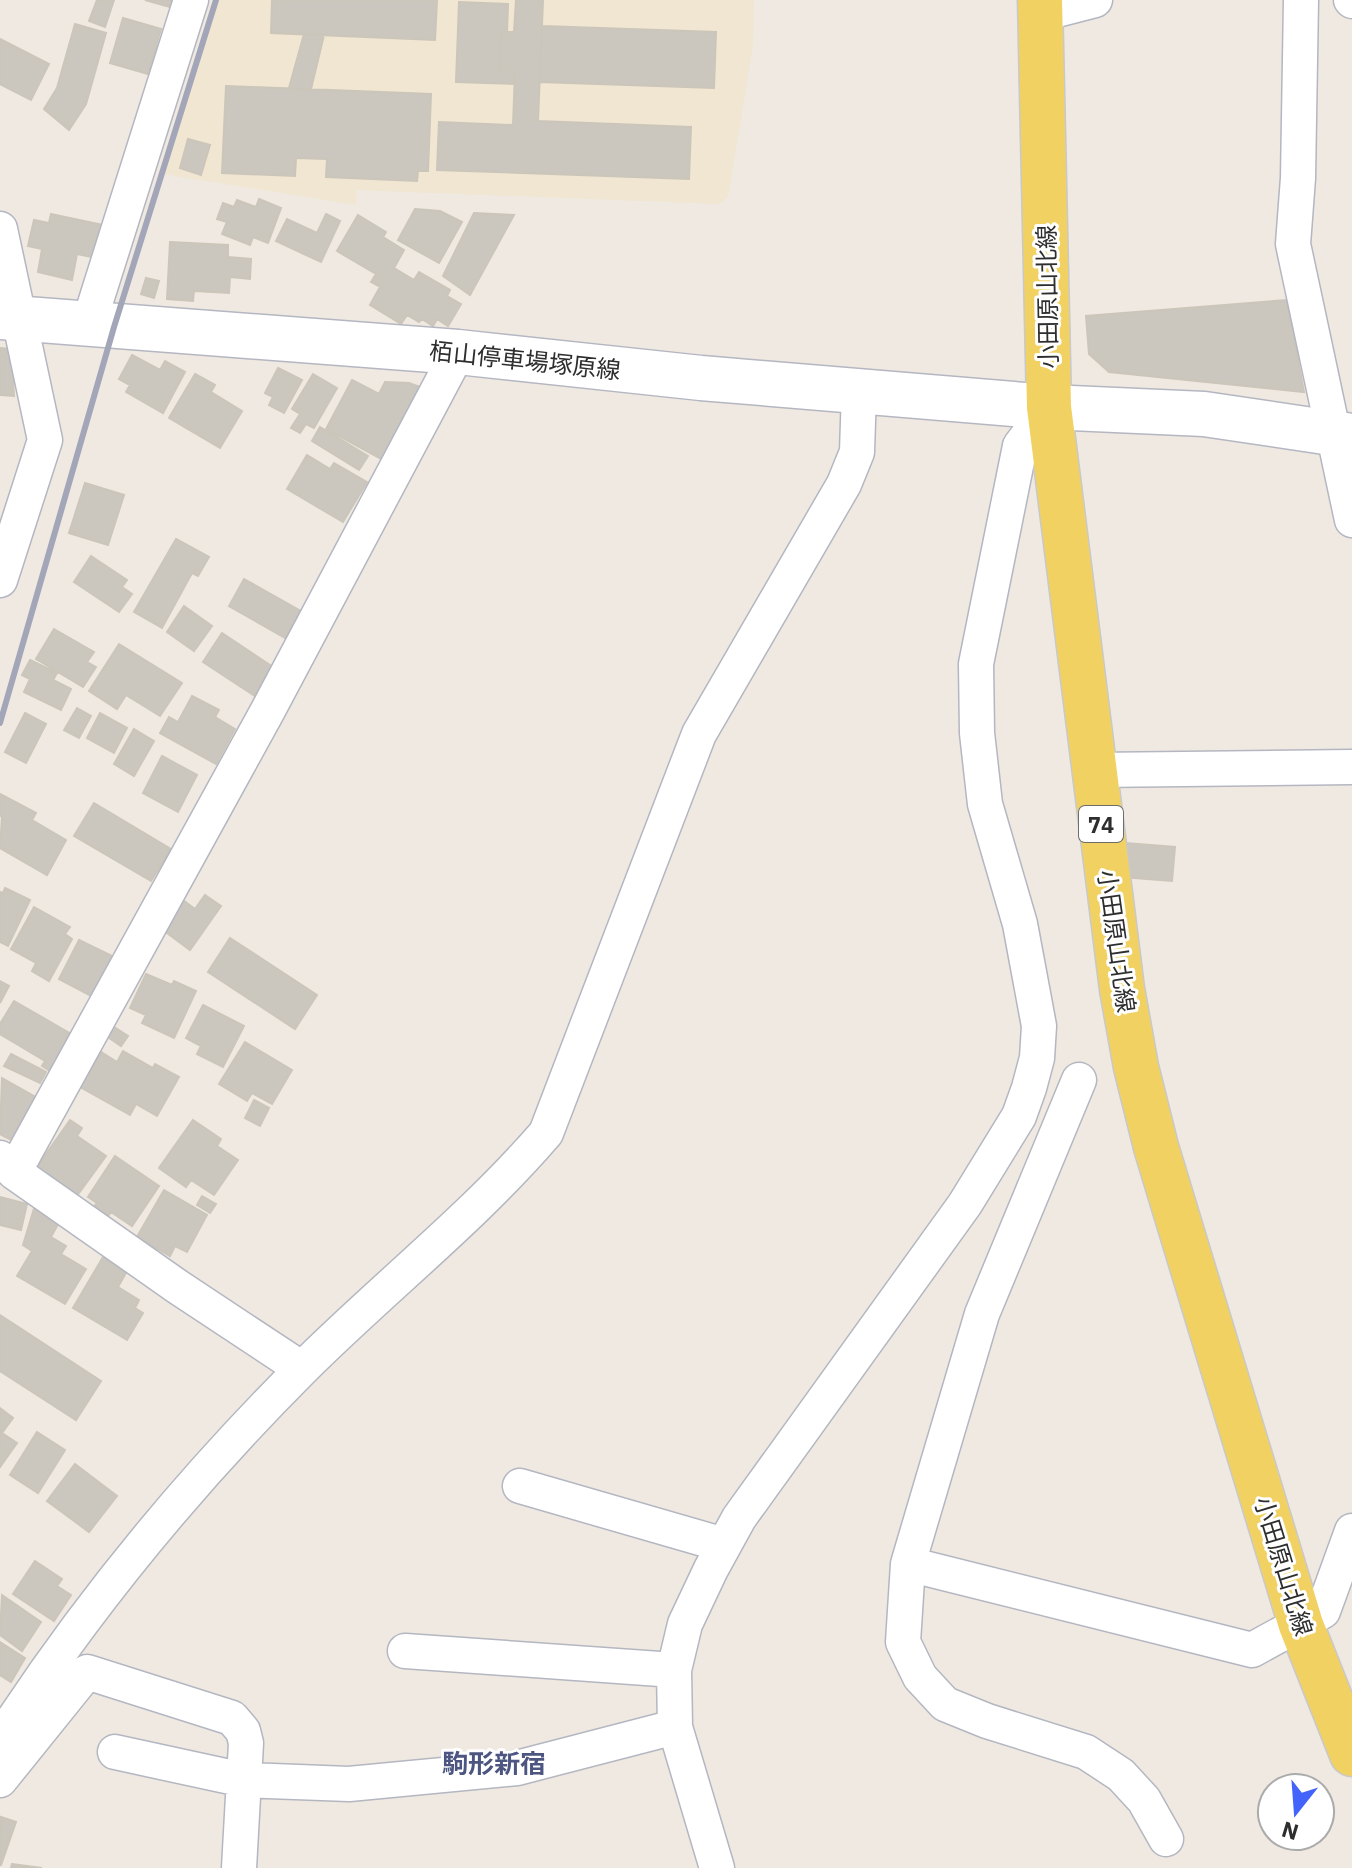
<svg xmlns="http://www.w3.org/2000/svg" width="1352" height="1868" viewBox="0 0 1352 1868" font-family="'IBM Plex Sans','Noto Sans JP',sans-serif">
  <rect width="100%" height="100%" fill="#efe9e1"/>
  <!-- education -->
  <path fill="#f0e6d1" d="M218 0H754L753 45 728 197 719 204 356 190V205L163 174Z"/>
  <!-- building -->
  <path fill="#cbc7bf" stroke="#cbc5ba" stroke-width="2" d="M97 0H114L105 27 89 21Z
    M145 0H172L170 7Z
    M272 0H437L435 40 271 33Z
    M516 0H543L538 121 691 127 689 179 437 170 439 122 513 125 515 72H500L501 32H514Z
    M459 2 508 4 507 32H501L500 72H515V84L456 82Z
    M123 18 161 29 148 74 110 63Z
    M75 24 106 33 86 104 69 130 44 109 57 88Z
    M542 26 716 32 714 88 540 82Z
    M304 34 324 35 311 89 289 88Z
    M0 39 49 64 31 100 0 84Z
    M226 86 431 94 428 171H418L417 181 326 177 327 159 296 158 295 176 222 173Z
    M188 139 210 145 201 175 180 168Z
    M259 199 281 208 268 243 253 237 250 245 222 234 227 222 217 219 223 203 234 207 237 200 256 207Z
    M415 209 440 211 462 222 439 263 398 240Z
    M474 213 514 215 470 295 443 276Z
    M51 214 103 225 97 258 77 254 72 280 38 272 42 249 28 246 34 220 49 223Z
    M326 214 340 221 321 262 276 241 287 219 317 233Z
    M358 215 386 232 383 237 404 250 394 268 414 280 419 272 450 290 447 296 461 304 448 326 437 319 433 326 422 319 419 322 407 315 401 324 370 305 380 287 371 282 376 274 337 251Z
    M170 242 228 245V257L251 259 250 279 230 277 229 293 194 291 193 301 167 299Z
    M146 278 159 281 154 298 141 294Z
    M1287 300 1304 392 1109 372 1089 354 1086 316Z
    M0 348 11 349 14 396 0 395Z
    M132 355 160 370 165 361 185 372 163 413 126 392 130 385 119 379Z
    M278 368 302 380 284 413 269 405 273 397 265 393Z
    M195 374 215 385 211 392 242 411 220 448 169 418Z
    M313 374 337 388 314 428 306 424 300 433 291 428 300 414 292 409Z
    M352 380 379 394 385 382 409 383 423 388 383 460 326 429Z
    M320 427 368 456 359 470 312 441Z
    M307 455 330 469 334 463 367 482 343 522 287 489Z
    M85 483 124 495 108 545 69 533Z
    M176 539 209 557 198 576 192 573 162 628 134 612Z
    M91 556 127 580 122 587 132 594 119 612 74 582Z
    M244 579 301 611 285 638 229 606Z
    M184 606 212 626 194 651 167 632Z
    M54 629 94 652 87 662 96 667 83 687 36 659Z
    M222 633 273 667 255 696 203 662Z
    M119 644 182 683 160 716 126 695 117 709 89 691Z
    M30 660 57 673 53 680 71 689 61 710 24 692 30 679 22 675Z
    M192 696 219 710 215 717 235 729 216 764 160 733 169 717 178 722Z
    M77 708 91 716 79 738 64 730Z
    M25 713 46 724 26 763 5 752Z
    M100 713 127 728 114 753 87 738Z
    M134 729 154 741 134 776 114 764Z
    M162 756 197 775 178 812 143 793Z
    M0 794 36 813 32 820 66 840 47 875 0 848 2 817 0 815Z
    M94 803 171 849 151 881 74 836Z
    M1125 843 1175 847 1172 881 1122 877Z
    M5 888 30 900 8 946 0 942V892L3 893Z
    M205 895 221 906 190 950 159 927 180 898 195 909Z
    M34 907 70 927 65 934 72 939 49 981 32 971 36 963 11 949Z
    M230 938 317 995 295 1029 208 972Z
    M79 940 114 957 93 997 59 979Z
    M146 974 172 985 174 981 196 991 174 1038 142 1023 146 1015 130 1008Z
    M0 981 9 986 0 1003Z
    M14 1001 73 1035 52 1072 42 1066 45 1061 0 1034V1024Z
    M203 1005 244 1026 223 1067 197 1054 201 1046 186 1038Z
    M108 1023 128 1036 121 1046 102 1033Z
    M245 1042 292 1070 272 1104 252 1093 247 1101 219 1084Z
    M123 1051 153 1068 155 1064 179 1077 157 1116 136 1104 130 1115 75 1084 83 1070 89 1073 101 1052 117 1062Z
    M11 1054 46 1072 40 1083 4 1066Z
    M2 1078 39 1099 15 1142 0 1134Z
    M254 1100 269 1108 260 1126 245 1118Z
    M70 1120 82 1128 77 1136 106 1156 76 1197 36 1168Z
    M193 1120 221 1139 217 1146 238 1160 214 1195 191 1180 186 1187 159 1168Z
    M115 1156 159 1186 132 1226 111 1212 106 1219 92 1209 97 1203 88 1197Z
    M164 1190 207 1215 187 1252 175 1246 170 1256 137 1237Z
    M202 1196 216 1204 210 1213 197 1205Z
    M0 1197 27 1204 21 1230 0 1225Z
    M36 1202 62 1217 51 1237 66 1246 61 1254 86 1269 65 1304 17 1276 32 1251 23 1245Z
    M103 1257 127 1271 118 1287 139 1300 135 1308 143 1313 127 1340 73 1308Z
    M0 1315 101 1381 76 1420 0 1371Z
    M0 1408 13 1418 2 1433 17 1443 0 1467Z
    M37 1432 65 1450 38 1493 10 1475Z
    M75 1464 117 1496 89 1532 47 1501Z
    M35 1561 62 1579 57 1586 71 1595 54 1621 13 1594Z
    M2 1595 41 1622 22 1651 0 1635Z
    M0 1642 25 1658 11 1682 0 1675Z
    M1 1817 16 1822 1 1865H0Z
    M12 1864 42 1868H11Z"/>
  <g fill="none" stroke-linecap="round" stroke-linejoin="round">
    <!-- street casing -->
    <g stroke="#b4b7c1" stroke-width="37">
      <path id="street" d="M1301 0 1298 178 1293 244 1352 520
        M1351 0 1352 1
        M1041 14 1095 0
        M0 229 45 440 0 580
        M88 326 191 0
        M1095 770 1352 767
        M1079 1080 982 1314 908 1564 903 1642 920 1677 945 1704 987 1721 1086 1752 1121 1775 1144 1800 1166 1839
        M0 1158 14 1172 178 1287 302 1369
        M14 1172 267 712 458 352
        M520 1486 724 1545
        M908 1564 1252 1650 1323 1611 1352 1531
        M405 1651 674 1670
        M0 1740C86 1607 190 1481 302 1369 382 1289 472 1219 546 1133L699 734 844 484 857 452 859 391
        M115 1752 244 1780 349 1784 517 1768 675 1727
        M0 1780 87 1672 232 1718 243 1731 246 1743 239 1868
        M717 1868 675 1727 674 1670 685 1624 711 1569 739 1518 965 1204 1019 1116 1029 1088 1037 1058 1039 1026 1020 924 985 804 977 733 976 664 1020 446 1049 407"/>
    </g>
    <!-- secondary casing -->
    <g stroke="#b4b7c1" stroke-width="47">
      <path id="secondary" d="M0 317 458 352 701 378 1049 407 1204 414 1352 436"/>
    </g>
    <!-- primary casing -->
    <g stroke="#c9c9c9" stroke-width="47">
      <path id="primary" d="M1040 0 1049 407 1122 989 1136 1067 1156 1147 1301 1625 1352 1754"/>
    </g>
    <!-- street -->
    <use href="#street" stroke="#fff" stroke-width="34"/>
    <!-- secondary -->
    <use href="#secondary" stroke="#fff" stroke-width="44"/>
    <!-- primary -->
    <use href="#primary" stroke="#f2d163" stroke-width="44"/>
    <!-- rail -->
    <path stroke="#a3a6b8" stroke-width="6" d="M0 723 114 327 216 0"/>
  </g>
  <g text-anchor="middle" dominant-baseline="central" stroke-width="6" stroke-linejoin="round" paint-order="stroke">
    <!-- shield labels -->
    <rect fill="#fff" stroke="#6d6d6d" stroke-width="2" x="1079" y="806" width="44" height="36" rx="6"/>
    <g font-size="22" font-weight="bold" fill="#2e2e2e">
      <text x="1101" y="824">74</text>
    </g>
    <!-- street labels -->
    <g font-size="24" fill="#2e2e2e" stroke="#fff">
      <text transform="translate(1047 297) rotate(-91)">小田原山北線</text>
      <text transform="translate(525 360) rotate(6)">栢山停車場塚原線</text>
      <text transform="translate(1117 941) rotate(82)">小田原山北線</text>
      <text transform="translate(1284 1566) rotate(73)">小田原山北線</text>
    </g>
    <!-- neighbourhood labels -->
    <g font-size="26" font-weight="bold" fill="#4d5680" stroke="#fff">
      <text x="494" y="1763">駒形新宿</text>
    </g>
  </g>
  <!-- north arrow -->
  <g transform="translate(1296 1812) rotate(197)"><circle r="38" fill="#ffffff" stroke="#ababab" stroke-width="2"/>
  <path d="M0-6L14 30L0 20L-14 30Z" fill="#4264fb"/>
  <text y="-12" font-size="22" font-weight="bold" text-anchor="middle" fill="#2e2e2e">N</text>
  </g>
</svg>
